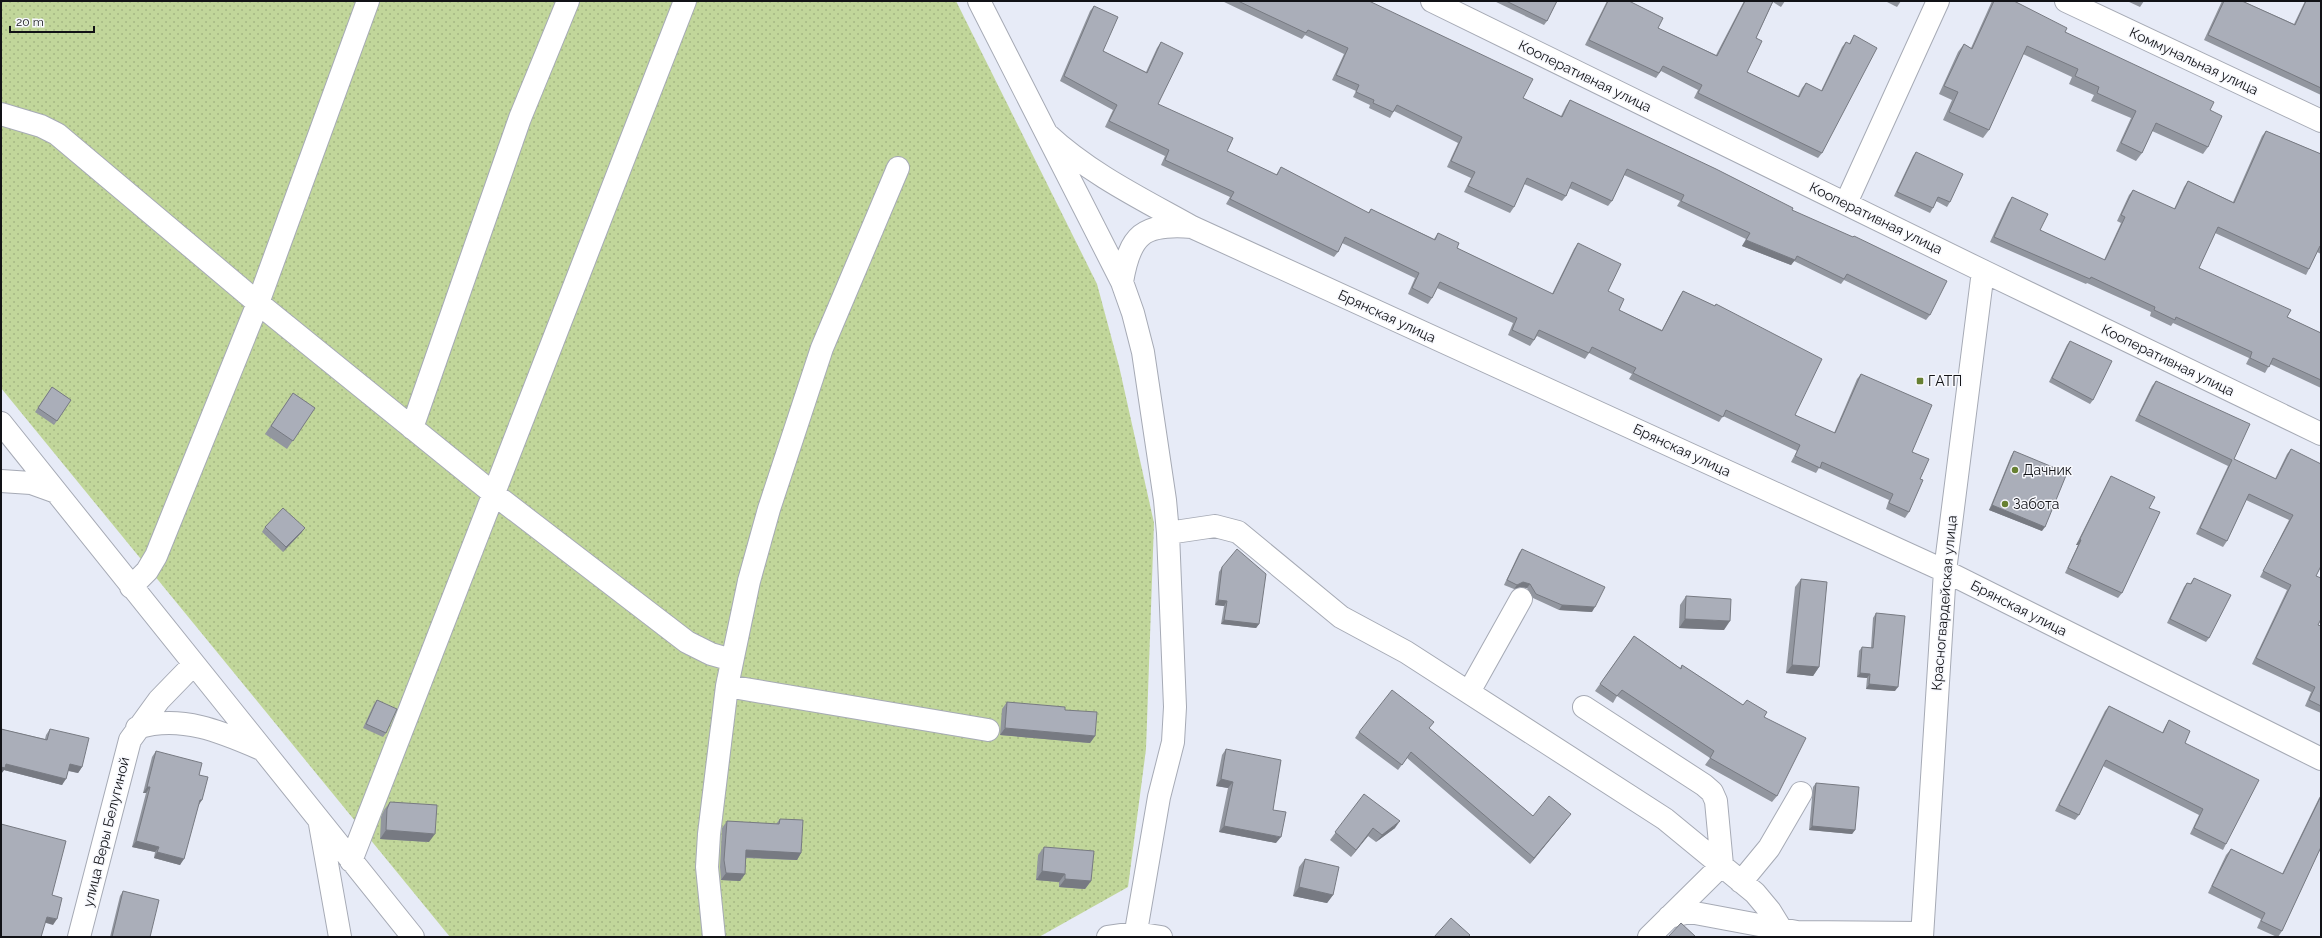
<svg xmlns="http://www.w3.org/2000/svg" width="2322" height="938" viewBox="0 0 2322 938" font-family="Raleway,sans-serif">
  <defs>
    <pattern id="park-dots" width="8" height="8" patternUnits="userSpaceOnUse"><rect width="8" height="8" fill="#c1d69a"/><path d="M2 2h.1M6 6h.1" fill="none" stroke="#a5b784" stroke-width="1.8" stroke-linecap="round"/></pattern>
  </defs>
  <rect width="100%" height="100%" fill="#e7ebf7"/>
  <!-- park -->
  <path fill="url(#park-dots)" d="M1 1H956L1097 284 1119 366 1154 523 1146 749 1128 887 1039 937H450L1 388Z"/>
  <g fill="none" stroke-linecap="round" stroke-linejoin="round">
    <!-- minor casing -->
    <g stroke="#a6aab5" stroke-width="24">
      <path id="minor" d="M979 1 1122 282 1133 313 1143 352 1165 500 1168 533 1175 707 1173 742 1159 797 1135 937
        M1432 1 1983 271 2321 434
        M2066 1 2321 121
        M1 114 41 126 57 134 258 303 494 494 687 642 711 654 732 660
        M1047 134C1090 174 1142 199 1192 227L1945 571 2321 759
        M1846 203 1938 1
        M1122 282C1130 235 1142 223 1192 227
        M1 423 413 937
        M412 428 520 118 568 1
        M1 481 31 483 56 492
        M1168 533 1215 526 1238 532 1341 617 1406 652 1665 819 1755 893 1770 911 1786 937
        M131 587 147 571 156 556 258 303 368 1
        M727 686 988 730
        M1469 692 1521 599
        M1584 707 1704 785 1712 792 1716 801 1722 865 1649 937
        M137 728C180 714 222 732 261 749
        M320 824 340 937
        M351 861 685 1
        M1741 882 1769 848 1801 793
        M1669 917 1685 913H1695L1797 932 1922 933
        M79 937 130 740 159 700 193 665
        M714 937 707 867 709 834 727 686 749 581 769 509 822 348 898 168
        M1108 937 1136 933 1161 937
        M1922 937 1945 571 1983 271"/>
    </g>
    <!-- minor -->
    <use href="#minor" stroke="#fff" stroke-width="22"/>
  </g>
  <!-- wall -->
  <path fill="#92969f" d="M1222 1H1369L1523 98 1561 116 1566 106 1570 100 1792 210 1930 315 1926 320 1844 280 1841 284 1794 261 1791 265 1742 246 1746 239 1677 206 1680 201 1624 175 1612 201 1608 206 1569 188 1566 196 1562 201 1524 184 1514 207 1510 213 1464 192 1471 178 1447 167 1458 143 1394 111 1390 118 1369 108 1370 105 1353 97 1356 91 1332 80 1344 54 1305 35 1302 39Z
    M1494 1H1557L1547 21 1544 25Z
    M1607 1H1629L1658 28 1716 55 1744 1H1785L1781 7 1773 2 1756 38 1747 72 1798 96 1802 88 1806 83 1821 91 1842 47 1846 42 1849 44 1854 35 1822 153 1818 158 1694 98 1698 90 1661 71 1656 78 1585 45Z
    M1885 1H1901L1897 7Z
    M1992 1H2014L2065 32 2210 110 2208 147 2203 154 2152 131 2142 153 2136 161 2116 151 2131 118 2091 101 2094 95 2069 84 2072 77 2023 54 1989 130 1983 138 1943 120 1952 100 1939 94 1958 52 1964 44 1971 48Z
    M2127 1H2144L2140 7Z
    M2222 1H2242L2294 24 2305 1H2321V95L2204 40Z
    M1094 6 1103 51 1146 72 1157 48 1161 42 1158 104 1227 151 1276 175 1281 167 1368 213 1371 209 1434 239 1438 233 1457 248 1552 294 1574 249 1578 243 1608 291 1619 310 1662 330 1679 297 1683 291 1715 306 1716 304 1795 415 1834 433 1857 379 1861 374 1912 452 1920 479 1909 512 1905 518 1886 509 1889 500 1819 468 1816 473 1791 462 1797 451 1723 416 1719 422 1629 379 1632 374 1589 353 1585 359 1537 336 1530 346 1508 335 1513 323 1437 288 1432 298 1428 304 1408 294 1415 278 1342 243 1338 252 1334 257 1226 204 1230 197 1161 165 1165 156 1105 127 1113 110 1060 81 1090 11Z
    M2266 131 2321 154V254L2317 252 2309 269 2306 275 2215 233 2199 268 2287 317 2321 333V388L2270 364 2265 373 2246 364 2249 358 2173 323 2171 326 2150 316 2151 312 2087 283 2086 284 1990 242 2008 203 2012 197 2040 230 2104 260 2121 223 2117 221 2129 195 2133 190 2174 209 2184 187 2188 181 2233 202 2262 136Z
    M1916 152 1950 202 1947 207 1936 201 1933 208 1930 213 1894 196 1913 156Z
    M2070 341 2093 400 2090 404 2049 382 2067 345Z
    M2156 381 2234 459 2275 479 2287 454 2291 449 2316 576 2318 625 2321 626V713L2305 706 2311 692 2252 664 2287 590 2260 577 2289 520 2246 500 2227 541 2223 547 2196 534 2228 466 2135 421 2152 386Z
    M52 387 71 400 54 425 35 412Z
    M293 393 315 408 287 449 265 434Z
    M2014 451 2042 531 1989 510 2011 456Z
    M2111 476 2149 508 2122 593 2118 598 2065 573 2078 545H2076L2108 481Z
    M265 527 302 532 283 552 262 532Z
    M1522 549 1592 612 1559 610 1533 598 1527 588 1520 587 1514 589 1504 585 1519 553Z
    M1222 567 1259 624 1256 628 1221 624 1224 606 1215 605 1219 572Z
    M2194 578 2209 638 2206 642 2167 623 2184 587 2187 583 2190 584Z
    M1801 579 1819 667 1813 676 1786 673 1795 587Z
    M1686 596 1724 630 1679 628 1680 605Z
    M1876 613 1895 691 1866 689 1867 678 1857 677 1859 651 1862 647 1871 648 1873 618Z
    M1634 636 1680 668 1682 665 1743 705 1747 700 1764 717 1777 796 1772 802 1705 765 1710 758 1617 696 1613 703 1595 691Z
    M377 700 386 733 383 737 363 728 374 704Z
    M1007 702 1065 710 1095 736 1090 743 1000 735 1002 709Z
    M2109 706 2162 733 2166 725 2169 720 2185 743 2226 844 2223 850 2190 834 2199 815 2103 766 2079 815 2075 820 2055 811 2105 711Z
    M1 729 45 739 46 735 50 729 82 767 78 773 68 771 62 785 4 770 1 774Z
    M1430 729 1533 816 1567 819 1530 864 1407 758 1398 770 1355 738 1359 732Z
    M1226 749 1273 810 1276 843 1219 832 1228 788 1216 786 1222 755Z
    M156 751 199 775 198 806 180 865 154 858 155 852 132 847 146 793H143L152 757Z
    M1816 783 1855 830 1852 834 1809 830 1813 787Z
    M1364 794 1395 828 1376 842 1368 836 1351 857 1330 840Z
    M2321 795V852L2319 851 2282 931 2278 937H2277L2257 928 2261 919 2208 893 2226 855 2231 849 2282 874 2319 798Z
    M390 802 429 842 380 839 381 817 384 810Z
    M780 819 801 853 797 860 745 858V874L740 881 721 880 720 867 722 828 727 821 776 824Z
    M1044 847 1091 881 1085 889 1059 887V882L1036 880 1038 855Z
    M1305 859 1333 895 1327 903 1293 896 1299 867Z
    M123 891 150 937H110L120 896Z"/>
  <!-- shaded-wall -->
  <path fill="#777a82" d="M1746 240 1795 260 1791 265 1742 246Z
    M1992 505 2045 527 2042 531 1989 510Z
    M305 528 302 532 283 552 286 547Z
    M2080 539 2081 540 2078 545H2076Z
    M1523 582 1530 584 1527 588 1520 587 1514 589 1517 585Z
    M1218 600 1227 601 1224 606 1215 605Z
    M1562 605 1595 607 1592 612 1559 610Z
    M1685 619 1730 621 1724 630 1679 628Z
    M1224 620 1259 624 1256 628 1221 624Z
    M1792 665 1819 667 1813 676 1786 673Z
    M1860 673 1870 674 1867 678 1857 677Z
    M1869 684 1898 687 1895 691 1866 689Z
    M1005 728 1095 736 1090 743 1000 735Z
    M6 764 66 779 62 785 4 770 1 774V767Z
    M70 764 82 767 78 773 66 770Z
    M1221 779 1233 782 1228 788 1216 786Z
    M147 787H150L146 793H143Z
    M200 800H202L198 806Z
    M1571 814 1567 819 1530 864 1534 858Z
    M1400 821 1395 828 1376 842 1382 835Z
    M1224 826 1281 837 1276 843 1219 832Z
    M1812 826 1855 830 1852 834 1809 830Z
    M1373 828 1368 836 1351 857 1356 850Z
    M386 830 435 834 429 842 380 839Z
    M136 841 159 847 155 852 132 847Z
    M746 850 801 853 797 860 741 857Z
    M157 852 184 859 180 865 154 858Z
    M1042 871 1065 874 1059 882 1036 880Z
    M726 873 745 874 740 881 721 880Z
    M1065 879 1091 881 1085 889 1059 887Z
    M1299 887 1333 895 1327 903 1293 896Z
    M47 917 57 919 53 925 43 922Z"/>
  <!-- building -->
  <path fill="#aaaeb9" stroke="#777a82" d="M1238 1H1369L1533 79 1523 98 1562 117 1570 100 1716 169 1793 208 1792 210 1853 237 1854 236 1947 281 1930 315 1847 274 1844 279 1797 256 1795 260 1746 240 1750 233 1681 201 1684 195 1627 169 1612 201 1572 182 1566 196 1527 178 1514 207 1468 186 1475 172 1451 161 1462 137 1397 105 1393 112 1373 103 1374 100 1356 92 1359 85 1336 75 1348 48 1308 30 1306 33Z
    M1506 1H1557L1547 21Z
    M1608 1H1629L1663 18 1658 28 1717 56 1745 1H1773L1756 38 1762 41 1747 72 1799 97 1806 83 1822 91 1846 42 1850 44 1854 35 1877 48 1822 153 1698 93 1702 85 1663 66 1659 73 1589 40Z
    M1994 1H2014L2067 28 2065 32 2214 102 2210 110 2222 116 2208 147 2156 123 2142 153 2121 143 2136 111 2097 93 2099 87 2075 76 2078 69 2027 46 1989 130 1949 112 1958 92 1944 86 1964 44 1972 49Z
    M2224 1H2242L2295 25 2306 1H2321V88L2208 35Z
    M1094 6 1118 17 1103 51 1147 73 1161 42 1183 53 1158 104 1233 138 1227 151 1277 175 1281 167 1369 213 1371 209 1435 240 1438 233 1459 243 1457 248 1553 294 1578 243 1621 264 1608 291 1624 299 1619 310 1662 331 1683 291 1715 306 1716 304 1822 359 1795 415 1835 433 1861 374 1932 405 1912 452 1929 459 1920 479 1923 480 1909 512 1889 503 1893 494 1822 462 1820 468 1795 456 1800 445 1726 410 1723 417 1633 373 1636 368 1592 347 1589 353 1539 330 1534 340 1512 330 1517 318 1440 282 1432 298 1412 288 1419 273 1345 237 1338 252 1230 199 1234 192 1165 160 1169 150 1109 121 1117 105 1064 76Z
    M2266 131 2321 154V247L2320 246 2309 269 2218 227 2199 268 2291 310 2287 317 2321 333V380L2273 358 2269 367 2250 358 2252 352 2176 317 2175 320 2154 310 2155 307 2091 277 2090 279 1994 237 2012 197 2048 214 2040 230 2105 260 2125 217 2121 215 2133 190 2175 209 2188 181 2234 203Z
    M1916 152 1963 174 1950 202 1938 197 1933 208 1897 192Z
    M2070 341 2112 361 2093 400 2052 378Z
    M2156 381 2250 424 2234 459 2276 479 2291 449 2321 464V566L2316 576 2321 578V619L2318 625 2321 626V706L2309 700 2315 687 2256 658 2291 585 2263 571 2293 515 2249 494 2227 541 2200 528 2232 460 2139 415Z
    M52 387 71 400 57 421 38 408Z
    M293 393 315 408 293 441 271 426Z
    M2014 451 2067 473 2045 527 1992 505Z
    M2111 476 2155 497 2149 508 2160 512 2122 593 2068 568 2081 540 2080 539Z
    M283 508 305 528 286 547 265 527Z
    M1237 549 1266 574 1259 624 1224 620 1227 601 1218 600 1222 567Z
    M1522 549 1605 587 1595 607 1562 605 1536 594 1530 584 1523 582 1517 585 1507 580Z
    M2194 578 2231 595 2209 638 2170 619 2187 583 2191 584Z
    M1801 579 1827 582 1819 667 1792 665Z
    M1686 596 1731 599 1730 621 1685 619Z
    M1876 613 1905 616 1898 687 1869 684 1870 674 1860 673 1862 647 1873 648Z
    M1634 636 1681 669 1682 665 1743 705 1747 700 1767 712 1764 717 1806 738 1777 796 1710 758 1714 751 1622 690 1617 696 1600 684Z
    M1392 690 1434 722 1429 728 1533 816 1549 796 1571 814 1534 858 1411 752 1402 765 1359 732Z
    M377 700 397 709 386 733 366 724Z
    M1007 702 1065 707V710L1097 712 1095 736 1005 728Z
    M2109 706 2163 733 2169 720 2190 731 2185 743 2259 780 2226 844 2194 828 2203 809 2106 760 2079 815 2059 805Z
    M1 729 47 740 50 729 89 738 82 767 70 764 66 779 6 764 5 768 1 767Z
    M1226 749 1281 760 1273 810 1286 812 1281 837 1224 826 1233 782 1221 779Z
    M156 751 202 763 199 775 208 777 202 800H200L184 859 157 852 159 847 136 841 150 787H147Z
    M1816 783 1859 787 1855 830 1812 826Z
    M1364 794 1400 821 1382 835 1373 828 1356 850 1335 832Z
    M2321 796V847L2282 931 2261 921 2265 913 2212 886 2231 849 2283 874Z
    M390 802 437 805 435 834 386 830 387 809Z
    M780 819 803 820 801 853 746 850 745 874 726 873 724 860 727 821 779 824Z
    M1 824 66 841 52 895 62 898 57 919 47 917 41 937H1Z
    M1044 847 1094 851 1091 881 1065 879V874L1042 871Z
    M1305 859 1339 867 1333 895 1299 887Z
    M123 891 159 900 150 937H112Z
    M1451 918 1470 935 1468 937H1434Z
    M1681 923 1696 937H1668Z"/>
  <!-- markers -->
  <g fill="#678032" stroke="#f7f8fd" stroke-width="1.5">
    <rect x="1916" y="377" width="8" height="8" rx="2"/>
    <circle cx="2015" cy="470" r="4"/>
    <circle cx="2005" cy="504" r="4"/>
  </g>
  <g text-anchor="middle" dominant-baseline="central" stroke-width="3" stroke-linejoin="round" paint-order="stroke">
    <!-- street labels -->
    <g font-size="14" fill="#111216" stroke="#f7f8fd">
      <text transform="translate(2194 61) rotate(25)">Коммунальная улица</text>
      <text transform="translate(1585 76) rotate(26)">Кооперативная улица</text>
      <text transform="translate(1876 218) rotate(26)">Кооперативная улица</text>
      <text transform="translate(1387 316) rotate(25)">Брянская улица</text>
      <text transform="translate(2168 360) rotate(26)">Кооперативная улица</text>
      <text transform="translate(1682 450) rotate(25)">Брянская улица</text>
      <text transform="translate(1944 603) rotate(-85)">Красногвардейская улица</text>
      <text transform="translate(2019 608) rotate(27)">Брянская улица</text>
      <text transform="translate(106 832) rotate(-76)">улица Веры Белугиной</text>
    </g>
    <!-- poi labels -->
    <g font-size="14" fill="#111216" stroke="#f7f8fd" text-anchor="start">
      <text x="1928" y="381">ГАТП</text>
      <text x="2023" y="470">Дачник</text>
      <text x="2013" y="504">Забота</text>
    </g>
  </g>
  <!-- border -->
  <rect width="2322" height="938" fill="none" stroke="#111216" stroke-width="4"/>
  <!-- scale -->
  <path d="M10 26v6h84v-6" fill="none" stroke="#111216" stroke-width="2"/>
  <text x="16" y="26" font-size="12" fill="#111216" stroke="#f7f8fd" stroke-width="3" paint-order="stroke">20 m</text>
</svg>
